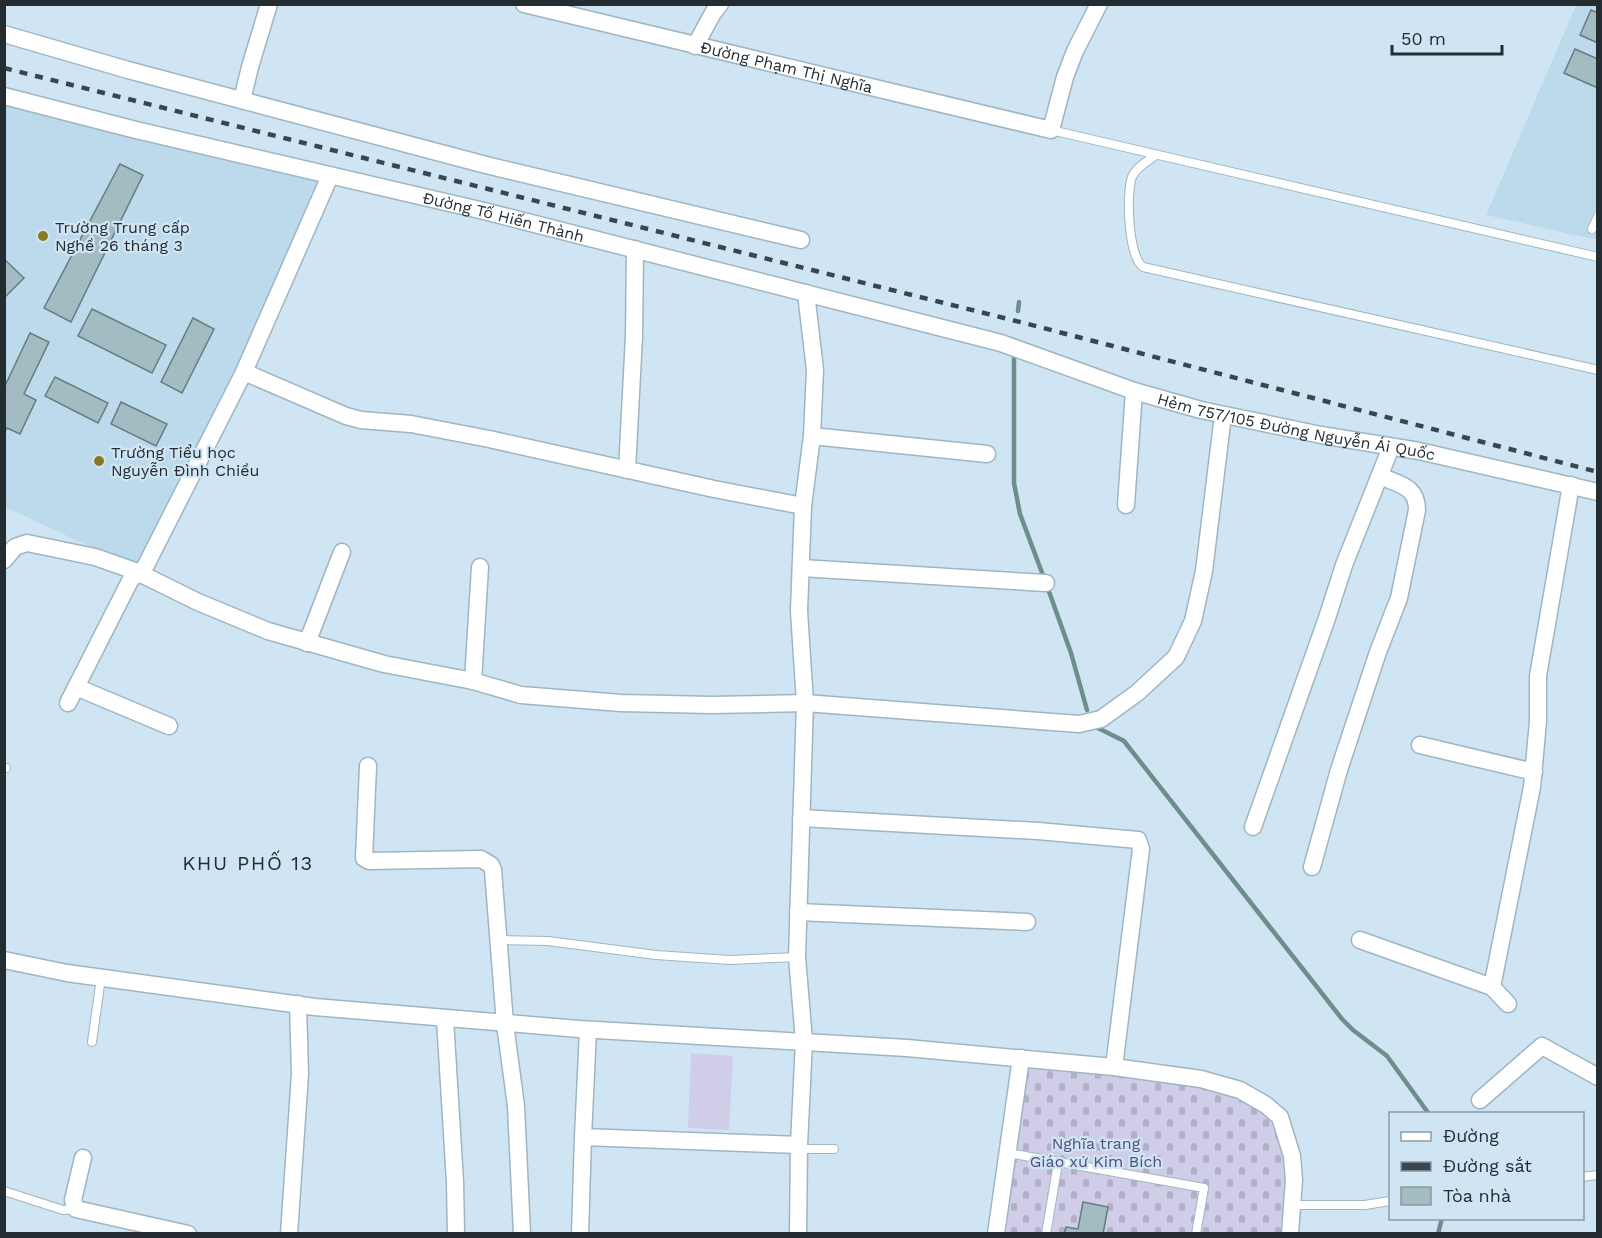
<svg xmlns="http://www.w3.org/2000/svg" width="1602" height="1238" viewBox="0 0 1602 1238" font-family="'Work Sans',sans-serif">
  <defs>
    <pattern id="cemetery-stones" width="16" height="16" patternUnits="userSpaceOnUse" patternTransform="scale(1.5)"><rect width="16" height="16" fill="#cfcde8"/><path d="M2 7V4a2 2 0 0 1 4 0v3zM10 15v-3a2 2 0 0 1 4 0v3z" fill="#b1b0c7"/></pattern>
  </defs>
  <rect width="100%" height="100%" fill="#cfe5f3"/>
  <!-- built -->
  <path fill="#bddaec" d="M1576 5H1597V240L1486 215Z
    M4 102 323 180 240 370 138 569 5 507Z"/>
  <!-- cemetery -->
  <path fill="url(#cemetery-stones)" d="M1025 1064 1199 1084 1238 1095 1275 1120 1287 1157 1284 1233 1001 1234Z"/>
  <!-- garden -->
  <path fill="#cfcde8" d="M691 1053 733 1056 729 1130 688 1128Z"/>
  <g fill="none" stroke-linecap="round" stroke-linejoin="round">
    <!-- stream -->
    <path stroke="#6c8f8b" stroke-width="4.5" d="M1018 311 1019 302
      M1014 355V483L1020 514 1044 578
      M1047 586 1071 653 1087 710
      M1094 726 1124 741 1342 1019 1353 1030 1387 1056 1429 1114
      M1438 1234 1442 1218"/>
  </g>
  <!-- building -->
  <path fill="#a2bcc1" stroke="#647d81" stroke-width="1.5" d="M1591 10 1598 13V43L1580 35Z
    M1575 49 1598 59V88L1564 73Z
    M120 164 143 175 71 322 44 308Z
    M4 259 24 278 4 298Z
    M92 309 166 345 152 373 78 336Z
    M193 318 214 329 182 393 161 382Z
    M30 333 49 342 24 394 36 400 20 434 7 428 4 433V388Z
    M55 377 108 403 98 423 45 396Z
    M121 402 167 424 156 446 111 424Z
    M1083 1202 1108 1207 1103 1234H1064L1066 1227 1078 1229Z"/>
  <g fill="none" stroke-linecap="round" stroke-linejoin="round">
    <!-- service casing -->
    <g stroke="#a0b5c2" stroke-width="10">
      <path id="service" d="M1051 130 1598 257
        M1156 155C1148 161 1136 167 1132 177 1126 194 1128 256 1143 267L1598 370
        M1592 229 1598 216
        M4 768H6
        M499 940 548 941 656 955 729 960 797 957
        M92 1042 101 978
        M799 1149H834
        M1008 1153 1204 1188 1196 1234
        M1582 1177 1598 1175
        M4 1191 63 1210 76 1209
        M1293 1205H1365L1390 1201
        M1046 1234 1058 1163"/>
    </g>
    <!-- minor casing -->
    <g stroke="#a0b5c2" stroke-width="19">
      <g id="minor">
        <path id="s1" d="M524 4 1051 130 1065 77 1075 51 1099 4"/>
        <path d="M4 34 128 70 486 165 801 240"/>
        <path d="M695 46 713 13 720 4"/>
        <path id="s2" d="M4 96 136 130 484 211 1001 343 1134 391 1201 410 1321 435 1419 451 1598 492"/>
        <path d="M242 100 250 67 269 4"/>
        <path d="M244 372 346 416 361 420 411 424 489 439 714 489 803 506"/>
        <path d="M812 436 987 454"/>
        <path d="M627 470 634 336 635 249"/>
        <path d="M1126 505 1134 391"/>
        <path d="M4 560 15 547 27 543 95 557 135 571 198 602 268 631 384 664 473 681 521 695 621 703 712 705 805 703 1079 724 1101 719 1137 693 1176 657 1193 621 1204 571 1223 415"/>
        <path d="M801 568 1046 583"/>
        <path d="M141 575 244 372 330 176"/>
        <path d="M307 643 342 552"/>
        <path d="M473 681 480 567"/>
        <path d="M76 687 169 726"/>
        <path d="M68 703 135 571"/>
        <path d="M1420 745 1534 772"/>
        <path d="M368 766 364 858 369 861 481 859 491 865 493 870 505 1024 516 1106 522 1234"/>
        <path d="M801 818 1038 831 1138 840 1141 849 1114 1067"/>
        <path d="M1253 827 1327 618 1344 565 1391 447"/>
        <path d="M1312 867 1339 770 1378 652 1399 598 1417 510C1417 486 1400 485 1380 476"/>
        <path d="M798 912 1027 922"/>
        <path d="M1360 940 1492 987 1508 1004"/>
        <path d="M4 960 67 973 315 1007 579 1029 907 1048 1114 1067 1201 1079 1240 1090 1266 1105 1280 1117 1292 1156 1294 1180 1290 1234"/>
        <path d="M1492 987 1532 787 1538 721V676L1571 485"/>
        <path d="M445 1019 455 1182 456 1234"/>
        <path d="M588 1030 583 1137 799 1145"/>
        <path d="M1480 1100 1542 1046 1598 1077"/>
        <path d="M83 1158 73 1200 76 1209 188 1234"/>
        <path d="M289 1234 300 1074 298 1004"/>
        <path d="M580 1234 583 1137"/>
        <path d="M798 1234 799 1145 804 1041 797 957 805 703 799 611 803 506 812 436 815 370 806 293"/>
        <path d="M996 1234 1021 1058"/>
      </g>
    </g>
    <!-- service -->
    <use href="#service" stroke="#fff" stroke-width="8"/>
    <!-- minor -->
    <use href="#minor" stroke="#fff" stroke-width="16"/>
    <!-- rail -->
    <path stroke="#3b464c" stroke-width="4.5" stroke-dasharray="8 8" stroke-linecap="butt" d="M4 68 1024 323 1598 472"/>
  </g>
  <!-- markers -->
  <g fill="#877a20" stroke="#cfe5f3" stroke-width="2">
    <circle cx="43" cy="236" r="6"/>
    <circle cx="99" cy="461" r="6"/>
  </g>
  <g text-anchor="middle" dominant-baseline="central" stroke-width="4.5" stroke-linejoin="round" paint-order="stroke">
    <!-- street labels -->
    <g font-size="16" fill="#232c31" stroke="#cfe5f3">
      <text stroke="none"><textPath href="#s1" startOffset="270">Đường Phạm Thị Nghĩa</textPath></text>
      <text stroke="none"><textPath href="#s2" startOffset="514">Đường Tố Hiến Thành</textPath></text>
      <text stroke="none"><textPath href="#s2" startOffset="1335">Hẻm 757/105 Đường Nguyễn Ái Quốc</textPath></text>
    </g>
    <!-- poi labels -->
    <g font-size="16" fill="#232c31" stroke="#cfe5f3" text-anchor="start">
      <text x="55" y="227">Trường Trung cấp<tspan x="55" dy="18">Nghề 26 tháng 3</tspan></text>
      <text x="111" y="452">Trường Tiểu học<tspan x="111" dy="18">Nguyễn Đình Chiều</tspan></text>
    </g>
    <!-- park labels -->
    <g font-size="16" fill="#544d7f" stroke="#cfe5f3">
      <text x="1096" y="1143">Nghĩa trang<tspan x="1096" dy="18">Giáo xứ Kim Bích</tspan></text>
    </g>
    <!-- quarter labels -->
    <g font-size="20" letter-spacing="1.5" fill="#232c31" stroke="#cfe5f3">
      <text x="248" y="863">KHU PHỐ 13</text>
    </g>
  </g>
  <!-- border -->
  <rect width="1602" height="1238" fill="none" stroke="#232c31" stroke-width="12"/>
  <!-- legend -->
  <rect x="1389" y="1112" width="195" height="108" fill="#cfe5f3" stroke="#8a9ba5" stroke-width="1.5"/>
  <rect x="1401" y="1132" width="30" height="9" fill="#ffffff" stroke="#8a9ba5" stroke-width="1.5"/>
  <text x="1443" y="1142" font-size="18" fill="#232c31">Đường</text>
  <rect x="1401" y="1162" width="30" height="9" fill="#3b464c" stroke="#8a9ba5" stroke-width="1.5"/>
  <text x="1443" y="1172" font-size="18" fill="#232c31">Đường sắt</text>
  <rect x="1401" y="1187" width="30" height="18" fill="#a2bcc1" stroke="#8a9ba5" stroke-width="1.5"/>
  <text x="1443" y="1202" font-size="18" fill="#232c31">Tòa nhà</text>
  <!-- scale -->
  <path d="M1392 45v9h110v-9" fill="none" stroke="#232c31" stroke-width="3"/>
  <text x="1401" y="45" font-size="18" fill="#232c31" stroke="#cfe5f3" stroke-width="4.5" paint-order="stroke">50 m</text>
</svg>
